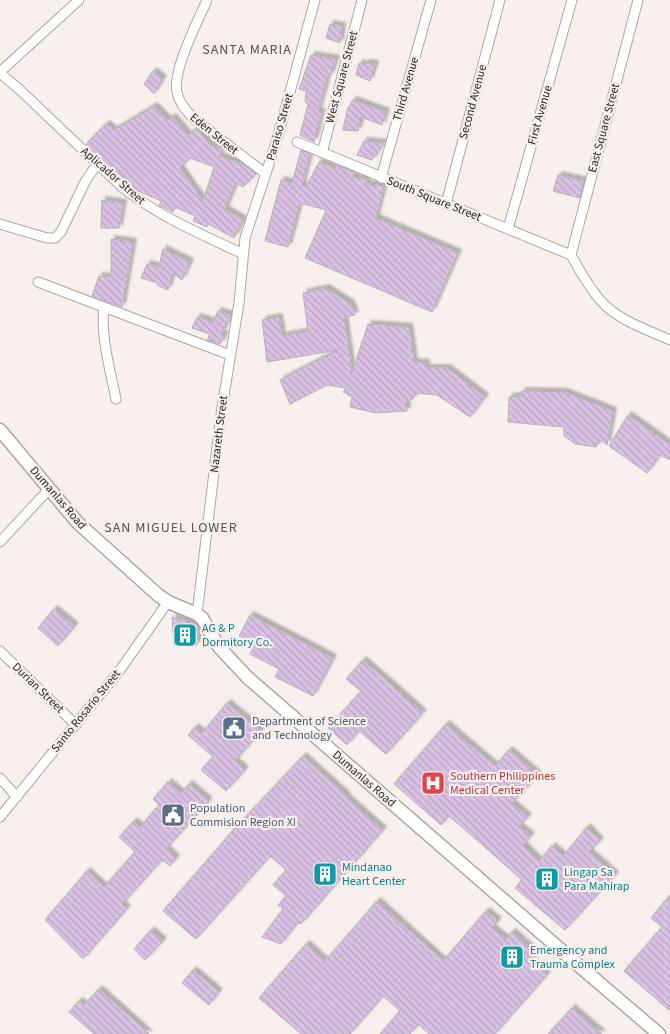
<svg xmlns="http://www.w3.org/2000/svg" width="670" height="1034" viewBox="0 0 670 1034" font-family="'Source Sans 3',sans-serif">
  <defs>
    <pattern id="building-back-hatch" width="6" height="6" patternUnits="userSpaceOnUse" patternTransform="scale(1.25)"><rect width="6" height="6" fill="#dac1e4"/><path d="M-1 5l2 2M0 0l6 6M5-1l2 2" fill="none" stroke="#bba6c4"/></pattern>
    <filter id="shadow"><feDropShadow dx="3.5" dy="-3.5" stdDeviation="1" flood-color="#0004"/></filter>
  </defs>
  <rect width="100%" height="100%" fill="#f6efeb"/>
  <!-- building -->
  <path fill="url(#building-back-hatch)" stroke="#b6b2b8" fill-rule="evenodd" filter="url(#shadow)" d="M330 24 342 26 340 43 326 38Z
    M311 55 336 59 330 76 328 75 318 112H322L314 142 300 135 308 104 305 102 306 91 299 89Z
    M359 63 365 65V63L375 64 370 81 356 75Z
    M153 71 163 79 154 94 144 84Z
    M353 100 386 112 382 125 361 117 358 131 343 130 347 110Z
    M154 106 168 120 173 117 188 135 197 129 210 145 223 149 219 156 244 165 256 174 243 187 236 183 225 209 243 220 234 238 208 224 207 227 193 221 195 216 175 207 173 212 159 205 161 201 136 190 86 144 106 124 114 130ZM190 158 214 167 203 201 180 168Z
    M364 141 384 143 372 160 357 155Z
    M301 150 310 154 302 185 306 187 319 162 335 168 336 165 355 172 352 177 367 179 366 184 384 186 376 218 458 253 432 312 305 258 326 210 300 203 288 247 265 241 281 180 292 183Z
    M558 175 584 181 580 198 553 191Z
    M102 200 123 203 119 228H101Z
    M111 239 133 242 122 307 92 296 99 276 111 277Z
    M163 249 190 262 182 280 173 273 168 290 157 285 158 283 141 278 147 264 159 267Z
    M326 288 351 304 355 315 344 317 352 373 368 324 409 327 414 362 426 363V368H447L485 397 470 417 437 395 414 393V398L406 402 407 411 376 413 350 407 352 397 343 392 346 388 327 385 290 404 280 380 338 350 267 362 262 320 279 317 282 336 308 331 303 293Z
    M218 311 231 315 221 334 225 335 220 344 207 340 210 334 192 328 197 317 213 322Z
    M522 391 564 392 613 411 607 445 599 439 596 447 575 444 564 436V427L508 422 509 397 521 396Z
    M628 415 670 445V460L660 455 647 473 609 446Z
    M54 609 75 626 58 646 38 628Z
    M250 615 333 658 313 696 275 677 279 669 250 654 255 644 239 636Z
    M172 617 197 625 198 627 197 645H174Z
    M363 660 423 713 386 754 359 731 347 745 328 728 361 691 346 679Z
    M227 703 261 731 235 761 245 770 226 791 201 770 213 757 188 735 195 727 202 733Z
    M446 724 495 766 509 750 538 775 512 803 528 817 519 826 531 836 523 845 539 861 552 846 563 856 587 827 600 841 589 852 615 875 565 930 515 888 522 880 479 842 449 816 441 825 394 784Z
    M303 756 347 796 346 797 383 830 301 924 298 922 281 944 262 937 283 909 278 905 286 896 273 885 286 870 270 856 196 939 163 911 236 827Z
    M168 782 181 793 189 784 209 801 166 849 176 858 170 866 162 860 122 904 127 909 83 959 45 920 87 871 104 887 135 852 119 837 134 821 140 827 159 805 153 799Z
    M670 895V1011L624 971 662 927 651 918Z
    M377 901 443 961 486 911 498 921 492 928 506 939 512 932 537 954 531 961 547 975 495 1034H429L418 1024 410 1034H380L400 1011 383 996 350 1034H301L259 998 306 944 325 961Z
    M151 930 163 941 145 960 134 949Z
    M193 970 219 992 209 1005 182 983Z
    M99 989 149 1034H94L69 1012 79 1001 84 1005Z
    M572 1008 602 1034H548Z"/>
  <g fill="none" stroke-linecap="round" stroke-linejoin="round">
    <!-- minor casing -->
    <g stroke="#aea8a4" stroke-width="11">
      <path id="minor" d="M207 0C198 21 172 71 177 92 179 103 186 110 193 118L266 174
        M0 72 79 0
        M0 73 20 90 123 188C160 217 201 234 243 254
        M297 142 571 255
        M322 153 362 0
        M381 178 431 0
        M446 204 500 0
        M0 224 47 238H55L61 232 85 182 97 164
        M508 229 572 0
        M571 255 638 0
        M571 255C580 271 589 288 602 302 618 320 648 330 670 340
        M38 282 230 355
        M104 308C100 334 111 374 116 399
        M0 542 49 489
        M197 614 221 414 239 303 245 238 278 136 315 0
        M0 651 76 725
        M0 778 17 797
        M0 817 120 670 168 602"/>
    </g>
    <!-- secondary casing -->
    <g stroke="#aea8a4" stroke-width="15">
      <path id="secondary" d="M0 430 78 523 158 595 168 602 197 614 202 618 219 647 247 677 577 964 659 1034"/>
    </g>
    <!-- minor -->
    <use href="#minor" stroke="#fff" stroke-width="9"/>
    <!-- secondary -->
    <use href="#secondary" stroke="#fff" stroke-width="12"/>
  </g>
  <!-- icons -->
  <defs>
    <g id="building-square" transform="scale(1.25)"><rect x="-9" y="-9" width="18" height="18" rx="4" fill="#0f9aa8" stroke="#f6efeb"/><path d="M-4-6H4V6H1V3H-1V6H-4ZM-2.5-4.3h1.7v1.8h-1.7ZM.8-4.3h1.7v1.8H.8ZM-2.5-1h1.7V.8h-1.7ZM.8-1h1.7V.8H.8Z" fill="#fff"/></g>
    <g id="civic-square" transform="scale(1.25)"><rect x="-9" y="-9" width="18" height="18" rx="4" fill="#5c6f8a" stroke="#f6efeb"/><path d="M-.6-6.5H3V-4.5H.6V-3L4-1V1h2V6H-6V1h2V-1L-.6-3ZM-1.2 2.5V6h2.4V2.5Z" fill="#fff"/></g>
    <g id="hospital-square" transform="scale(1.25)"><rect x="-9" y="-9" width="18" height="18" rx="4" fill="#e0444e" stroke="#f6efeb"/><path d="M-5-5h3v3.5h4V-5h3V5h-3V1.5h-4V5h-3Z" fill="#fff"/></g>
  </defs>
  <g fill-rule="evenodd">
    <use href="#building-square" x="185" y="635"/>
    <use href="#civic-square" x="234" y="728"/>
    <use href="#hospital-square" x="433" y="783"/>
    <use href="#civic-square" x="173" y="815"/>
    <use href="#building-square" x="325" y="874"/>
    <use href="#building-square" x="547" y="879"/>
    <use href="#building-square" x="512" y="957"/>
  </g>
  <g text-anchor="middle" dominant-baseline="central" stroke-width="4.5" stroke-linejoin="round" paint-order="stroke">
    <!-- street labels -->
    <g font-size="12" fill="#2b2827" stroke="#f6efeb">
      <text transform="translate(342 77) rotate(-75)">West Square Street</text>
      <text transform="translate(406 89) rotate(-74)">Third Avenue</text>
      <text transform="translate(473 102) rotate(-75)">Second Avenue</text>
      <text transform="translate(540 115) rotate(-74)">First Avenue</text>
      <text transform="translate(280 127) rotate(-74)">Paraiso Street</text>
      <text transform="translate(604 128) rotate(-75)">East Square Street</text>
      <text transform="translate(214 134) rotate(39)">Eden Street</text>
      <text transform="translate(113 176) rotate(41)">Aplicador Street</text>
      <text transform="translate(434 199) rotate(22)">South Square Street</text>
      <text transform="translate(219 434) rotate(-83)">Nazareth Street</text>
      <text transform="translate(58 498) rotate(49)">Dumanlas Road</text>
      <text transform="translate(38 688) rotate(44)">Durian Street</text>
      <text transform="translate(86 711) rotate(-51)">Santo Rosario Street</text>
      <text transform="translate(364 779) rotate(41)">Dumanlas Road</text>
    </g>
    <!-- culture labels -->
    <g font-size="12" fill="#0d838f" stroke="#f6efeb" text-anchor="start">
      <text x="202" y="628">AG &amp; P<tspan x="202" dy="14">Dormitory Co.</tspan></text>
      <text x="342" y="867">Mindanao<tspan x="342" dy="14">Heart Center</tspan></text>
      <text x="564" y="872">Lingap Sa<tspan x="564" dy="14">Para Mahirap</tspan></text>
      <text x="530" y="950">Emergency and<tspan x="530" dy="14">Trauma Complex</tspan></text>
    </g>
    <!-- service labels -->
    <g font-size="12" fill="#4e5e75" stroke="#f6efeb" text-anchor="start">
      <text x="252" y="721">Department of Science<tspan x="252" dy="14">and Technology</tspan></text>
      <text x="190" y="808">Population<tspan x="190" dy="14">Commision Region XI</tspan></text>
    </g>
    <!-- health labels -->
    <g font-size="12" fill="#be3a42" stroke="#f6efeb" text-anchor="start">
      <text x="450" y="776">Southern Philippines<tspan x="450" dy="14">Medical Center</tspan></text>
    </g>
    <!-- neighbourhood labels -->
    <g font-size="14" letter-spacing="1" fill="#5b5652" stroke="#f6efeb">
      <text x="247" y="50">SANTA MARIA</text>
      <text x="171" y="528">SAN MIGUEL LOWER</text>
    </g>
  </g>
</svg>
